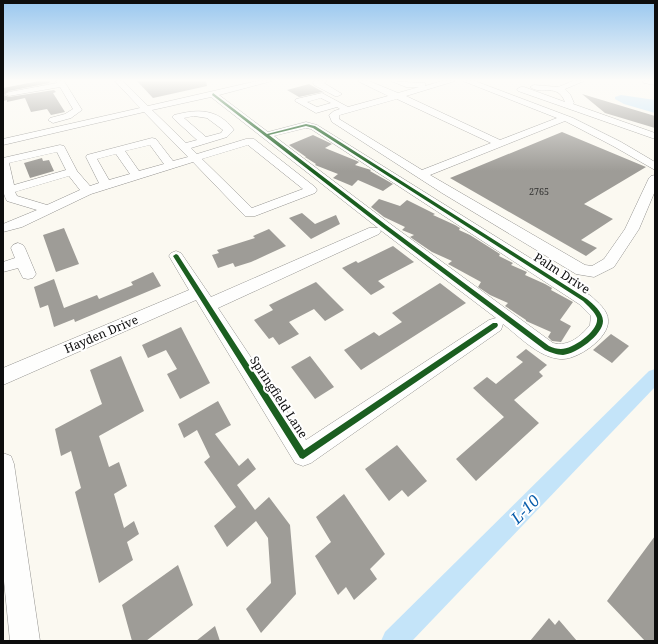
<svg xmlns="http://www.w3.org/2000/svg" width="658" height="644" viewBox="0 0 658 644" font-family="'Noto Serif',serif">
  <rect width="100%" height="100%" fill="#fbf9f1"/>
  <!-- water -->
  <path fill="#c4e4f9" d="M621 95 655 100V113L624 104 615 99V97Z"/>
  <g fill="none" stroke-linecap="round" stroke-linejoin="round">
    <!-- canal -->
    <path fill="#c4e4f9" fill-rule="evenodd" d="M655 369V387L412 641H381L385 632 649 371Z"/>
  </g>
  <!-- building -->
  <path fill="#9e9c97" d="M39 81H49L50 83 9 91 4 95 9 97 54 90 56 92 53 93 65 112 51 115 47 109 31 112 25 98 7 102V100L3 101V88Z
    M137 81H206L207 86 153 98Z
    M309 84 325 93 322 92 299 97 287 90Z
    M582 94 655 116V128L605 113Z
    M562 132 646 167 584 204 613 219 581 240 597 248 586 256 450 178Z
    M313 135 332 144 325 148 357 161 359 162 355 165 371 170 370 171 393 184 383 191 358 180 352 186 333 178 338 174 315 165 316 164 305 157H306L289 145Z
    M42 158 43 161 49 160 54 171 30 178 24 163Z
    M379 199 400 206 407 200 435 214 433 215 455 225 460 228 459 230 470 235 500 254 499 256 513 263 511 265 527 272 525 275 545 284 552 288 551 290 573 302 560 320 571 326 561 342 552 341 548 337 551 332 526 321V320L505 306 508 303 490 295 478 287 481 282 448 264 452 261 432 252 410 237 414 235 402 230 405 227 384 217 371 207Z
    M302 213 315 224 336 215 340 224 311 239 289 218Z
    M64 228 79 264 56 272 43 235Z
    M269 229 286 246 251 262 235 267 233 263 218 268 212 255 219 253 217 250 255 238 253 236Z
    M393 246 414 262 378 281 385 287 371 295 342 268 356 261 358 263Z
    M153 272 161 286 75 322 74 319 54 327 48 305 40 308 34 287 54 279 64 308 97 295 99 299 133 285 131 282Z
    M316 282 344 310 325 321 314 309 289 322 299 334 279 345 273 337 269 339 254 320 273 310 269 305Z
    M440 283 466 303 361 370 344 350 374 332 379 336 402 322 392 313Z
    M181 327 210 383 180 399 167 374 177 369 166 350 148 358 142 345Z
    M611 334 629 346 612 363 593 350Z
    M526 349 547 365 539 372 543 376 514 400 539 423 476 481 456 459 504 417 473 388 487 377 496 384 523 362 516 357Z
    M121 356 144 411 99 436 109 467 119 462 127 486 114 494 124 528 134 521 139 534 127 542 133 560 99 583 75 492 81 488 71 451 61 456 55 429 102 404 90 370Z
    M310 356 334 387 315 399 291 367Z
    M218 401 231 425 215 434 239 466 248 458 256 469 237 485 255 510 269 497 290 525 296 594 261 633 246 609 271 583 268 538 256 521 227 547 214 526 236 507 204 462 210 457 197 430 184 438 178 424Z
    M397 445 427 481 408 497 402 490 389 501 365 469Z
    M344 494 385 554 370 569 377 579 354 600 346 587 338 595 315 556 331 542 316 517Z
    M655 536V641H645L607 601Z
    M178 565 193 605 146 641H132L122 605Z
    M549 618 555 625 559 620 577 641H530Z
    M215 626 220 641H196Z"/>
  <g fill="none" stroke-linecap="round" stroke-linejoin="round">
    <!-- minor casing -->
    <g stroke="#949390" stroke-width="1">
      <path id="minor" d="M56 81H64L82 110 71 118 53 123 48 120 50 118 65 114 73 109 60 87 9 96 5 94 9 92 57 83Z
        M115 81H123L148 106 257 81H272L219 95 268 132 306 122 317 125 591 296C597 302 608 310 608 320 610 338 576 361 560 359 538 357 520 337 503 324L501 330 311 463 303 466 295 463 196 300 3 385V368L189 290 169 256 171 253 176 251 181 253 211 297 369 228H378L211 97 152 110 186 143 197 140 174 119 172 117 174 115C198 109 217 108 234 130L227 137 191 148 197 154 246 139H254L315 187 317 190 315 193 255 216H245L193 162 91 194 22 227 3 232V224L37 210 7 201C0 190 3 170 3 158L60 145 64 146 77 171 90 186 99 183 86 157 87 155 152 138 156 139 173 161 188 157 144 112 3 145V139L140 108ZM194 116 207 118 223 130 221 133 206 137 184 118ZM306 128 311 129 579 304 591 316 590 325C581 336 569 347 553 343L389 223 274 136ZM150 145 164 164 139 171 125 151ZM248 145 303 189 252 208 202 159ZM57 152 66 170 14 185 9 163ZM116 154 130 174 109 180 97 159ZM69 176 80 190 47 205 17 196 15 192ZM379 229 496 318 489 320 306 440 218 308 379 234 381 231Z
        M315 81H327L324 83 342 94 338 96H335L314 85 313 83Z
        M358 81H369L398 93 419 87H406L391 81 422 83H425V86L442 81H455L406 96 500 140 557 118 463 81H475L573 118 621 142 655 162V170L613 146 565 121 430 175 585 265 592 266 604 259 625 229 649 178 651 176 655 175V191L639 229 614 267 594 277 576 274 442 193 332 122 329 115 334 111 340 109 337 107 316 113 295 101 296 99 322 93 348 107 388 96ZM321 98 331 103 317 107 307 102ZM397 99 491 143 422 170 339 119V116L340 115Z
        M573 81H584L565 89 570 94 574 103 573 104 655 133V139L518 91 517 89 521 87H524L565 102C557 82 542 96 530 87L534 85 558 87Z
        M643 81H655V85L644 83Z
        M18 243 23 245 25 248 36 274 33 278 28 279 23 278 18 268 3 272V262L15 258 11 248 13 245Z
        M3 453 11 456 14 464 40 641H10L3 571Z"/>
    </g>
    <!-- minor -->
    <use href="#minor" fill="#fefefd" fill-rule="evenodd"/>
    <!-- cycleway casing -->
    <g stroke="#fff" stroke-width="2">
      <path id="cycleway" d="M213 93 267 134 306 124 315 126 587 299C593 304 603 312 603 321 603 335 576 354 563 355 557 355 550 352 545 350L382 227 212 95ZM306 126 313 128 583 301C588 306 595 312 597 318 599 331 573 349 561 349 557 349 553 348 549 346L386 225 269 135Z
        M176 254 178 255 304 450 493 323H497L498 325 497 327 303 459 300 458 173 256Z"/>
    </g>
    <!-- cycleway -->
    <use href="#cycleway" fill="#1b5e20" fill-rule="evenodd"/>
  </g>
  <!-- sky -->
  <linearGradient id="sky" x2="0" y2="1"><stop stop-color="#99c7ef"/><stop offset="0.47" stop-color="#fdfcf9"/><stop offset="1" stop-color="#fdfcf9" stop-opacity="0"/></linearGradient>
  <rect width="658" height="171" fill="url(#sky)"/>
  <g text-anchor="middle" dominant-baseline="central" stroke-width="4" stroke-linejoin="round" paint-order="stroke">
    <!-- far-number labels -->
    <g font-size="9" fill="#313130">
      <text x="539" y="191">2765</text>
    </g>
    <!-- street labels -->
    <g font-size="12" fill="#0d0d0d" stroke="#fff">
      <text transform="translate(562 273) rotate(33)">Palm Drive</text>
      <text transform="translate(101 334) rotate(-23)">Hayden Drive</text>
      <text transform="translate(279 397) rotate(57)">Springfield Lane</text>
    </g>
    <!-- near-water labels -->
    <g font-size="16" font-style="italic" fill="#0a5eac" stroke="#fff">
      <text transform="translate(525 509) rotate(-45)">L-10</text>
    </g>
  </g>
  <!-- border -->
  <rect width="658" height="644" fill="none" stroke="#0d0d0d" stroke-width="8"/>
</svg>
